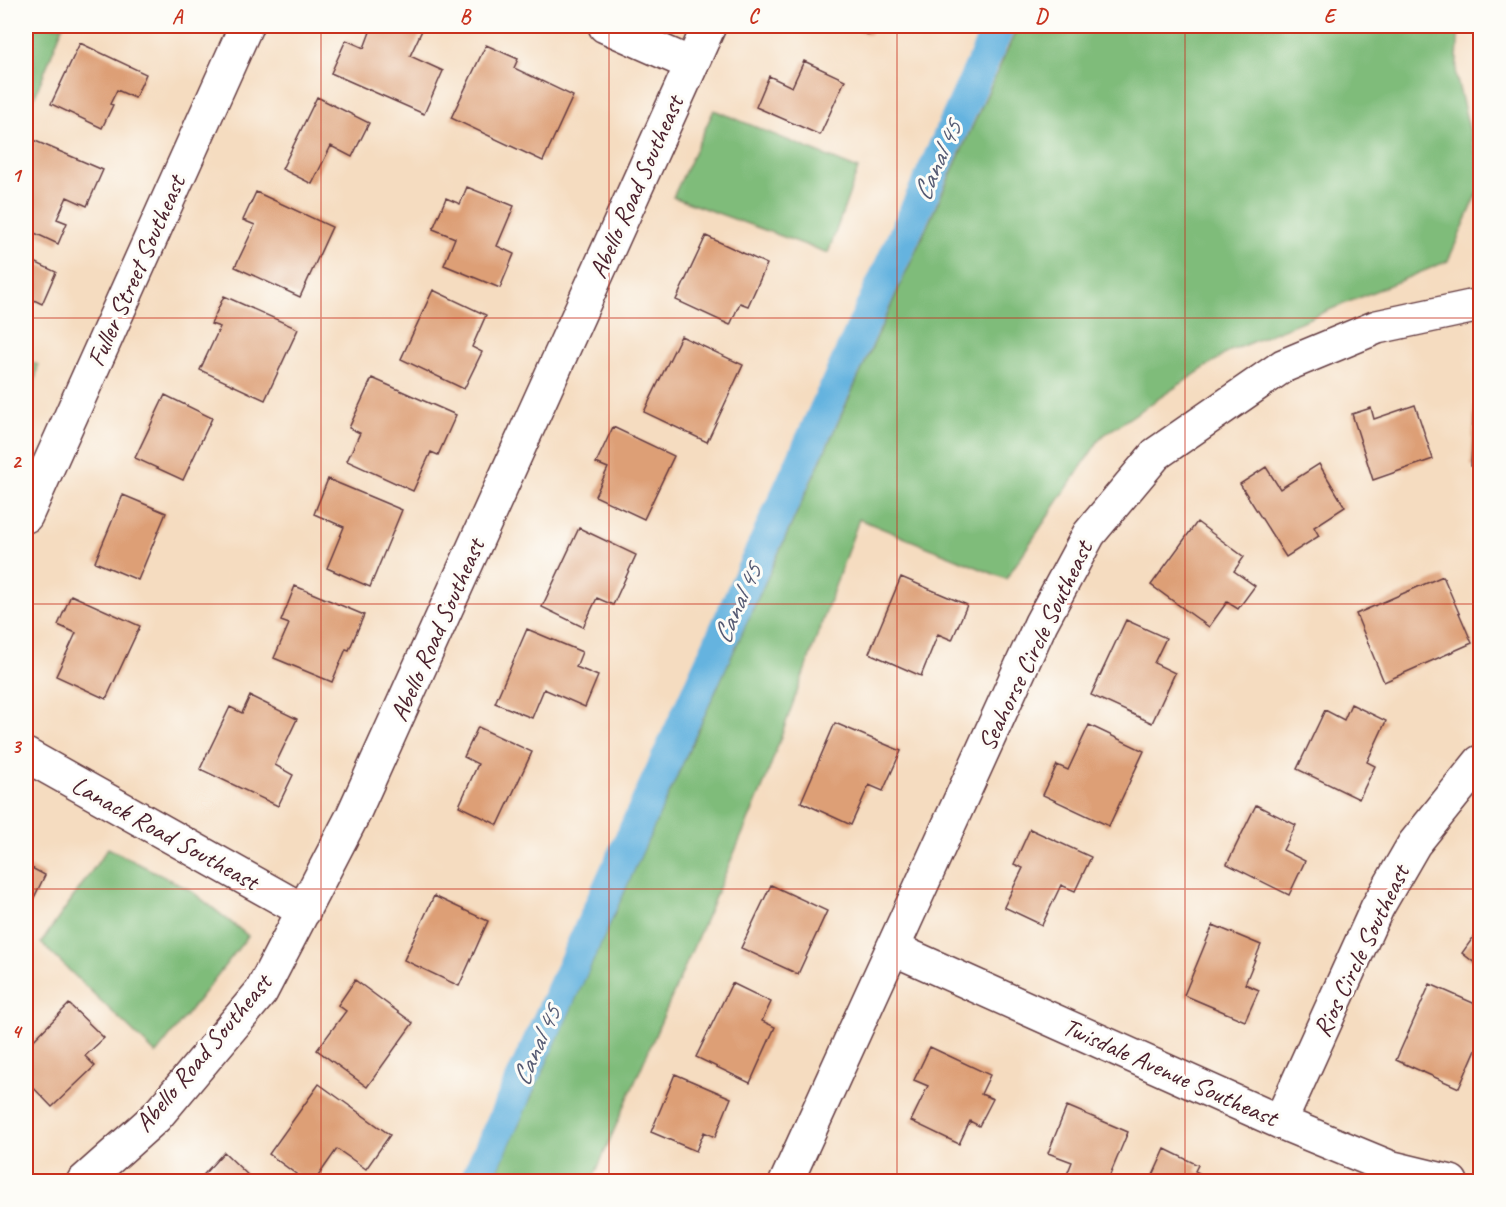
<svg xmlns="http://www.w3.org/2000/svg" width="1506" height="1207" viewBox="0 0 1506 1207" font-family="Caveat,sans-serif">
  <rect width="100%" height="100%" fill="#fdfcf7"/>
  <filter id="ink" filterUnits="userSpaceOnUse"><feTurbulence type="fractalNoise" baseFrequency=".0167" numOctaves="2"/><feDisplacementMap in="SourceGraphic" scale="12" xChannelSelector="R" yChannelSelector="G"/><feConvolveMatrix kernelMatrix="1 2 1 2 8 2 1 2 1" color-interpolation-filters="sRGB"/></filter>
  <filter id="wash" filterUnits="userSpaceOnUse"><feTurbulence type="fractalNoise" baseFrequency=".008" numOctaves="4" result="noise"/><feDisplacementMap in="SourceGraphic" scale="24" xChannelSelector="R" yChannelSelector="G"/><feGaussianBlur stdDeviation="1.35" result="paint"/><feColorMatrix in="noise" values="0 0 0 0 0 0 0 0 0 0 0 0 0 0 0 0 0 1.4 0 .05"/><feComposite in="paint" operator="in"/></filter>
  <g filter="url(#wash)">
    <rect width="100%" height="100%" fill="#f5dcc0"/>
    <!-- forest -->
    <path fill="#7fbc7a" stroke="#646e52" stroke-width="1.5" d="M26 26H63L26 118Z
      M1018 26H1459L1456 76 1480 172V188L1448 261 1230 351 1101 437 1006 579 859 519 764 784 592 1181H493Z
      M714 110 858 169 828 253 673 197Z
      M26 360 38 365 26 430Z
      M108 848 190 890 248 936 156 1054 41 943Z"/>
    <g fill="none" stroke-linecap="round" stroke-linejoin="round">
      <!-- canal -->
      <path stroke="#65b3df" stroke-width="32" d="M475 1182 999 26"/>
    </g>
    <g id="blocks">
      <!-- building -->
      <path fill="#dd9f76" d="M355 26H424L410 56 443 71 424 114 331 73 346 40 364 48 370 32Z
        M848 26H874L869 35Z
        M80 43 146 74 135 98 117 90 110 104 113 105 102 128 51 104Z
        M486 45 518 59 514 68 573 96 543 161 451 118Z
        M804 61 845 80 820 135 756 107 769 76 792 87Z
        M317 97 369 123 352 157 331 146 312 184 282 169Z
        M26 137 103 170 87 206 67 197 57 219 67 223 58 244 26 229Z
        M467 187 514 206 497 246 514 254 500 288 444 265 455 238 433 229 446 198 460 204Z
        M256 192 332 227 300 297 235 267 255 225 243 220Z
        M706 236 767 264 748 306 740 303 730 325 676 300Z
        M26 258 56 272 42 304 32 299 26 314Z
        M433 290 486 315 472 347 482 352 464 389 401 359Z
        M224 296 298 329 265 400 200 370 220 327 211 324Z
        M681 336 743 365 707 442 644 412Z
        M372 378 456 415 438 455 431 452 413 491 347 461 360 433 349 428Z
        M165 395 212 418 183 480 135 458Z
        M1474 404H1480V466H1471Z
        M1415 405 1433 459 1373 480 1352 414 1371 408 1374 419Z
        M613 427 674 456 644 519 595 496 608 468 596 463Z
        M1319 464 1345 507 1314 527 1319 536 1286 557 1240 484 1266 467 1280 489Z
        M328 479 402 510 370 587 327 568 344 527 314 514Z
        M123 495 166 513 138 580 95 562Z
        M1197 522 1244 557 1234 571 1255 586 1238 609 1227 602 1209 627 1151 585Z
        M579 528 636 555 613 605 597 598 583 627 542 607Z
        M1443 576 1472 643 1384 682 1356 614Z
        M901 577 967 605 952 640 938 634 921 676 869 653Z
        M295 586 364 615 349 650 346 649 332 682 274 658 289 624 281 621Z
        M71 595 140 626 106 699 56 676 76 633 58 625Z
        M1126 620 1166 638 1154 663 1175 673 1152 723 1091 695Z
        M527 629 582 652 576 667 598 676 585 707 544 689 532 718 495 703Z
        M250 696 297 719 275 765 293 775 278 806 200 769 230 707 242 713Z
        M1351 704 1386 721 1367 762 1375 766 1359 799 1297 769 1325 710 1344 720Z
        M835 723 901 751 883 791 869 785 851 825 801 802Z
        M1089 725 1144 751 1109 826 1043 795 1057 765 1068 770Z
        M478 727 532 752 498 825 459 806 478 764 464 757Z
        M1256 805 1296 825 1283 850 1305 861 1289 895 1227 864Z
        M1030 829 1091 857 1075 891 1061 885 1042 925 1004 907 1023 868 1014 864Z
        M26 865 45 875 26 914Z
        M771 885 827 911 798 974 741 948Z
        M434 896 488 921 459 986 404 960Z
        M1213 925 1261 945 1245 984 1259 990 1245 1021 1184 995Z
        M1480 928V967L1462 953Z
        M355 980 413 1023 367 1087 317 1050 346 1011 338 1005Z
        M732 983 771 1002 762 1021 775 1027 750 1083 696 1057Z
        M1430 984 1480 1006V1040L1459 1088 1396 1060Z
        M69 1004 104 1038 85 1056 95 1066 52 1107 26 1080V1048Z
        M930 1047 990 1075 981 1094 993 1099 979 1126 970 1121 959 1144 911 1121 928 1086 914 1080Z
        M675 1074 731 1098 715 1137 704 1132 696 1151 651 1132Z
        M319 1084 390 1135 366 1169 337 1149 314 1182H307L269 1154Z
        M1067 1106 1128 1132 1107 1182H1076L1066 1177 1072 1162 1048 1153Z
        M1165 1149 1198 1165 1195 1171 1217 1182H1150Z
        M224 1152 255 1182H197Z"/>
    </g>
  </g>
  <g filter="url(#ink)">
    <use href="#blocks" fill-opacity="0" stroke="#643b41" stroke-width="1.5"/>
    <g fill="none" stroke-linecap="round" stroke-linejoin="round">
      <!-- minor casing -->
      <g stroke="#643b41" stroke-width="36">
        <path id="minor" d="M605 26 691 64
          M26 516 246 26
          M26 755 304 911
          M894 949 1280 1122 1389 1167 1451 1182
          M1280 1122 1377 908 1414 844 1480 762
          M83 1182 156 1117 261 992 353 815 709 26
          M786 1182 1041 623 1089 534 1156 454 1283 366 1377 327 1480 305"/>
      </g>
      <!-- minor -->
      <use href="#minor" stroke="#fff" stroke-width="33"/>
    </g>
  </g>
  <!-- grid -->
  <path fill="none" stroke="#c8321e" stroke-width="1.5" stroke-opacity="0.55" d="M321 26V1182M609 26V1182M897 26V1182M1185 26V1182M26 318H1480M26 604H1480M26 889H1480"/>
  <g text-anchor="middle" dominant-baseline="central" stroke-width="6" stroke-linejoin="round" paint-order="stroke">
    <!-- street labels -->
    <g font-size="26" fill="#4a1f2b" stroke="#fdfcf7">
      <text transform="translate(636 187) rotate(-66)">Abello Road Southeast</text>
      <text transform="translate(136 271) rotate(-66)">Fuller Street Southeast</text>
      <text transform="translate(437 630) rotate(-66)">Abello Road Southeast</text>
      <text transform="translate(1035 646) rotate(-64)">Seahorse Circle Southeast</text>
      <text transform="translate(165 833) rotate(29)">Lanack Road Southeast</text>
      <text transform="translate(1361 951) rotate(-64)">Rios Circle Southeast</text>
      <text transform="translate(203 1053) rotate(-50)">Abello Road Southeast</text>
      <text transform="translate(1170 1072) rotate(24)">Twisdale Avenue Southeast</text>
    </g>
    <!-- water labels -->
    <g font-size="27" font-style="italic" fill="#555a73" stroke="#fdfcf7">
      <text transform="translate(937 161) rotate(-66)">Canal 45</text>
      <text transform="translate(737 604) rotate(-66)">Canal 45</text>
      <text transform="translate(536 1046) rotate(-66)">Canal 45</text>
    </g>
  </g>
  <!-- margin -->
  <rect width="1506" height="1207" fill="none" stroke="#fdfcf7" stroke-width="66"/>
  <rect x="33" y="33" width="1440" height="1141" fill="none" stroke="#c8321e" stroke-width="2"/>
  <g font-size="20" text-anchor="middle" font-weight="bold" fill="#c8321e">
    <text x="177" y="23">A</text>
    <text x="465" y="23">B</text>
    <text x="753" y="23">C</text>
    <text x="1041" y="23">D</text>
    <text x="1329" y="23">E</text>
    <text x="16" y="182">1</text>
    <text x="16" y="468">2</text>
    <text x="16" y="753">3</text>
    <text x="16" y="1038">4</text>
  </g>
</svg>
